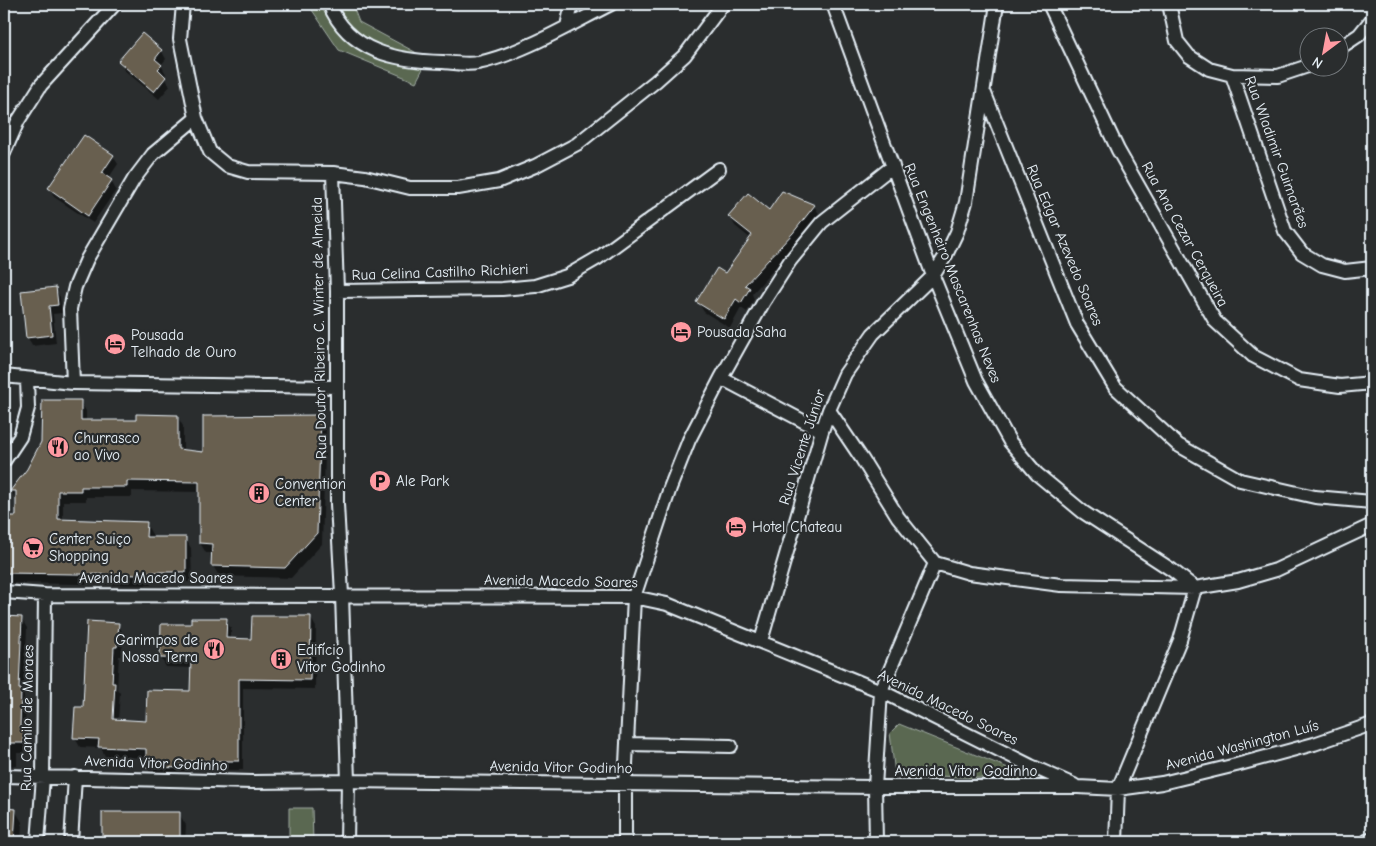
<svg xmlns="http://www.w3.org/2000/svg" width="1376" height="846" viewBox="0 0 1376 846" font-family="'Comic Neue',sans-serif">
  <rect width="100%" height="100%" fill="#2a2d2e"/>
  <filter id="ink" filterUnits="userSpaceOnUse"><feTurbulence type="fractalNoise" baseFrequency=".02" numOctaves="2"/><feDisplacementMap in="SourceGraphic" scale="10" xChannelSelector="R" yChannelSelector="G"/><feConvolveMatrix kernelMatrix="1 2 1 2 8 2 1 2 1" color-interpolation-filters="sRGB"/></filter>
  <g filter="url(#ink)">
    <!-- green -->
    <path fill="#5a6851" stroke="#a1aca4" d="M308 4H352L359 22 428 59 416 82 339 50Z
      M899 724 1023 774 1026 777 1021 780 895 774 890 733Z
      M289 808H312L313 842H289Z"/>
    <!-- shadow -->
    <path fill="#0007" d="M161 50 166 59 161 65 166 74 164 76 170 86 159 99 124 70 119 61Z
      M113 156 118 164 108 179 111 181 116 190 93 223 54 197 50 188Z
      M814 206 820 215 798 242 752 294 754 299 747 312 741 308 730 328 704 312 698 302 725 274 751 239 735 226 730 216Z
      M55 289 60 297 62 313 53 314 56 343 32 346 28 338Z
      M80 401 86 411V421H138L177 416 183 426V451L205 454 320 416 326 426 322 544 291 578 219 576 213 566V553H206L200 543V492L132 491V497H86V501H63V520L146 524 152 534V538H185L191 548 192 582H151V585L4 583V517H17V501L11 491Z
      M4 617 21 618 27 628 24 697 26 701 25 732 29 739V753H17V766L4 765Z
      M310 617 316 627 315 689 243 688V770H190V777L152 776 147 767V758L105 756 101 748 80 747 75 738 84 708 118 624 123 633 122 656H119L117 689 120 693 118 720 147 722 192 692V668L166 667 161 658 192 626 226 620 231 629V640H253Z
      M4 810H15L22 822 21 842H4Z
      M103 813 179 814 186 825 185 842H103Z"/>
    <!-- building -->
    <path fill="#685e50" stroke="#e8f1f8" d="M142 33 162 50 155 59 162 65 158 69 166 77 154 92 118 61Z
      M84 135 114 155 102 173 112 180 88 216 48 188Z
      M782 191 815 205 793 233 745 285 750 288 741 303 736 299 724 319 696 302 717 268 725 273 752 235 728 216 748 193 769 210Z
      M56 287 58 305 49 306 52 335 26 338 21 291Z
      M42 400H81V420H136V414L178 415V449L203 452V416L321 415 317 533 285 568 211 566 212 544 199 543V482L127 481V487H81V491H58V519L147 522 146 537H186V572H145V575L4 573V516H16V491H10L27 469 41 442Z
      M4 616 22 617 19 689H21L20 727H24V743H4Z
      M252 616H311L310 680 239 679V761H185V768L146 767V749L98 747 99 739 73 738 75 707H83L87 621 119 623 117 647H114L112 683H115L113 719 146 721 147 690 190 691 191 659 160 658 161 624H191V618H227L226 638 251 639Z
      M4 808 16 809 14 842H4Z
      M102 812H180V842H102Z"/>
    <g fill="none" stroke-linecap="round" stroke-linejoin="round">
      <!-- minor casing -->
      <g stroke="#e8f1f8" stroke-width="16">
        <path id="minor" d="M183 4 180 39 196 118 210 152 227 166 248 172 333 173 365 177 410 188H458L499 181 535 166 577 144 656 81 685 55 723 4
          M329 4C349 52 396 61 443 62 454 63 467 65 478 63 521 54 571 24 611 4
          M833 4 933 276 976 381 1010 442 1037 474 1083 512 1172 570 1195 588
          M1049 4 1118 150 1215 321 1253 356 1299 380 1340 386 1372 383
          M1169 4 1177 41 1189 56 1209 69 1232 75 1278 76 1308 66
          M567 26 572 4
          M1338 49 1359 35 1372 19
          M1232 75 1285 231 1302 253 1322 265 1345 271 1372 268
          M985 94 1077 324 1115 387 1178 445 1240 480 1315 497 1372 502
          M4 153 18 121 41 85 115 4
          M333 173 337 291V504L342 595 348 781 347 842
          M337 291 502 289 535 286 567 276 598 258 719 169
          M4 376 73 383 337 387
          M721 378 822 431
          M73 383 70 309 75 287 87 259 134 179 153 154 196 118
          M829 410 862 459 898 517 935 563 969 573 1061 585 1195 588 1238 581 1276 570 1372 525
          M4 461 20 437 28 408 27 379
          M4 592 45 595 634 597 667 604 881 691 1031 766 1074 785
          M761 641 822 431 829 410 845 374 873 334 933 276 946 255 957 232 966 202 997 4
          M627 744 731 746
          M4 776 252 782 348 781 875 787H1078L1118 789 1162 783 1236 765 1314 744 1372 724
          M1368 840 1372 838
          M38 842 43 777 45 595
          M71 842 75 777
          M625 842V785L634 597 670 488 689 440 721 378 763 303 790 261 822 222 893 166
          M876 842 875 787 881 691 935 563
          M1116 842 1118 789 1180 640 1195 588"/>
      </g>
      <!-- minor -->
      <use href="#minor" stroke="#2a2d2e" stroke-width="12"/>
    </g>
  </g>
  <!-- icons -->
  <defs>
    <g id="hotel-disc" transform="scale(1.125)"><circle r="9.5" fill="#ff9aa2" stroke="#2a2d2e"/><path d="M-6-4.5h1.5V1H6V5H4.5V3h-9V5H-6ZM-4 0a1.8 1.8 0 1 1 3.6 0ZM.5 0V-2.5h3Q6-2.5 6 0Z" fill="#111"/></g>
    <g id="restaurant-disc" transform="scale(1.125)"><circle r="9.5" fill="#ff9aa2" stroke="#2a2d2e"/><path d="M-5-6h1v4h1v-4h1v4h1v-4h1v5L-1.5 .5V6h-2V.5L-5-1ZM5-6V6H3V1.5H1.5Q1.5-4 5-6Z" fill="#111"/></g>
    <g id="parking-disc" transform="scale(1.125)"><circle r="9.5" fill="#ff9aa2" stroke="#2a2d2e"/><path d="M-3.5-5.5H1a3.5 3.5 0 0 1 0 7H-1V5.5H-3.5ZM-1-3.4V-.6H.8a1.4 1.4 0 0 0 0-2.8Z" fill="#111"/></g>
    <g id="building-disc" transform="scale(1.125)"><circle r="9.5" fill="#ff9aa2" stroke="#2a2d2e"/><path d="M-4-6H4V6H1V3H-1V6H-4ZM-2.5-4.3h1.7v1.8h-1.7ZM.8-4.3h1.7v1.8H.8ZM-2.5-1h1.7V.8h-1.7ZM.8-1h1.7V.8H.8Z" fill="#111"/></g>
    <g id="supermarket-disc" transform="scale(1.125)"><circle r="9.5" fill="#ff9aa2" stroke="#2a2d2e"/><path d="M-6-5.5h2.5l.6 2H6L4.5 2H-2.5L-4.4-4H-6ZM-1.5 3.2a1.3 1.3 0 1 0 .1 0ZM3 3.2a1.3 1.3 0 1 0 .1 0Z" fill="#111"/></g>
  </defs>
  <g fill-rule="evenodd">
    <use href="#hotel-disc" x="681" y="332"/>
    <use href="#hotel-disc" x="115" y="344"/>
    <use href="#restaurant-disc" x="58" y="447"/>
    <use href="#parking-disc" x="380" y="481"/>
    <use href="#building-disc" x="259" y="493"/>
    <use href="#hotel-disc" x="736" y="527"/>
    <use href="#supermarket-disc" x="33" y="548"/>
    <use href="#restaurant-disc" x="214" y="649"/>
    <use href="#building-disc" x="281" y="659"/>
  </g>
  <g text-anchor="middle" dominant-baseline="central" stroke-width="4.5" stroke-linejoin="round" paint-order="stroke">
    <!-- street labels -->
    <g font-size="15" fill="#e8f1f8" stroke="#2a2d2e">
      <text transform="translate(1277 152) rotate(70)">Rua Wladimir Guimarães</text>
      <text transform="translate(1185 234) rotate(61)">Rua Ana Cezar Cerqueira</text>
      <text transform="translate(1065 245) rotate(67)">Rua Edgar Azevedo Soares</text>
      <text transform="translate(440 272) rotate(-2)">Rua Celina Castilho Richieri</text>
      <text transform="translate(953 273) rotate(68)">Rua Engenheiro Mascarenhas Neves</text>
      <text transform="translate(319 328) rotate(-91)">Rua Doutor Ribeiro C. Winter de Almeida</text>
      <text transform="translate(802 447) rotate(-72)">Rua Vicente Júnior</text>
      <text x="156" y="578">Avenida Macedo Soares</text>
      <text transform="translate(561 581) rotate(1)">Avenida Macedo Soares</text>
      <text transform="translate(948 707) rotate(26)">Avenida Macedo Soares</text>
      <text transform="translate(27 718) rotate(-89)">Rua Camilo de Moraes</text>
      <text transform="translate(1242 745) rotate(-15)">Avenida Washington Luís</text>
      <text transform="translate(156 763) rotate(2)">Avenida Vitor Godinho</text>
      <text transform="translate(561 767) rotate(1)">Avenida Vitor Godinho</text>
      <text x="966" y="771">Avenida Vitor Godinho</text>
    </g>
    <!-- poi labels -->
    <g font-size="15" fill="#e8f1f8" stroke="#2a2d2e" text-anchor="start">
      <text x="697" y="332">Pousada Saha</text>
      <text x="131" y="335">Pousada<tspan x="131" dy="17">Telhado de Ouro</tspan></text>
      <text x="74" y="438">Churrasco<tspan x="74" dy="17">ao Vivo</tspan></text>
      <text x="396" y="481">Ale Park</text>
      <text x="275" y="484">Convention<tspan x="275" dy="17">Center</tspan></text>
      <text x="752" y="527">Hotel Chateau</text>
      <text x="49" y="539">Center Suiço<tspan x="49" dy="17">Shopping</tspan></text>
      <text x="198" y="640" text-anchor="end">Garimpos de<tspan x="198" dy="17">Nossa Terra</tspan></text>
      <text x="297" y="650">Edifício<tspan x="297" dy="17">Vitor Godinho</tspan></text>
    </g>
  </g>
  <!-- margin -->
  <rect width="1376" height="846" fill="none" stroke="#2a2d2e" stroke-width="20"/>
  <rect x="10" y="10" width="1356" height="826" fill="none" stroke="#e8f1f8" stroke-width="2" filter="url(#ink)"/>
  <!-- north arrow -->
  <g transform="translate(1324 52) rotate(212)"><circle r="24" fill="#2a2d2e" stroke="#767b7f"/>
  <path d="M0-4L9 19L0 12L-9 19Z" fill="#ff9aa2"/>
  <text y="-8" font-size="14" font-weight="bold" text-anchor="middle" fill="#e8f1f8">N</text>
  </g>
</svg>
